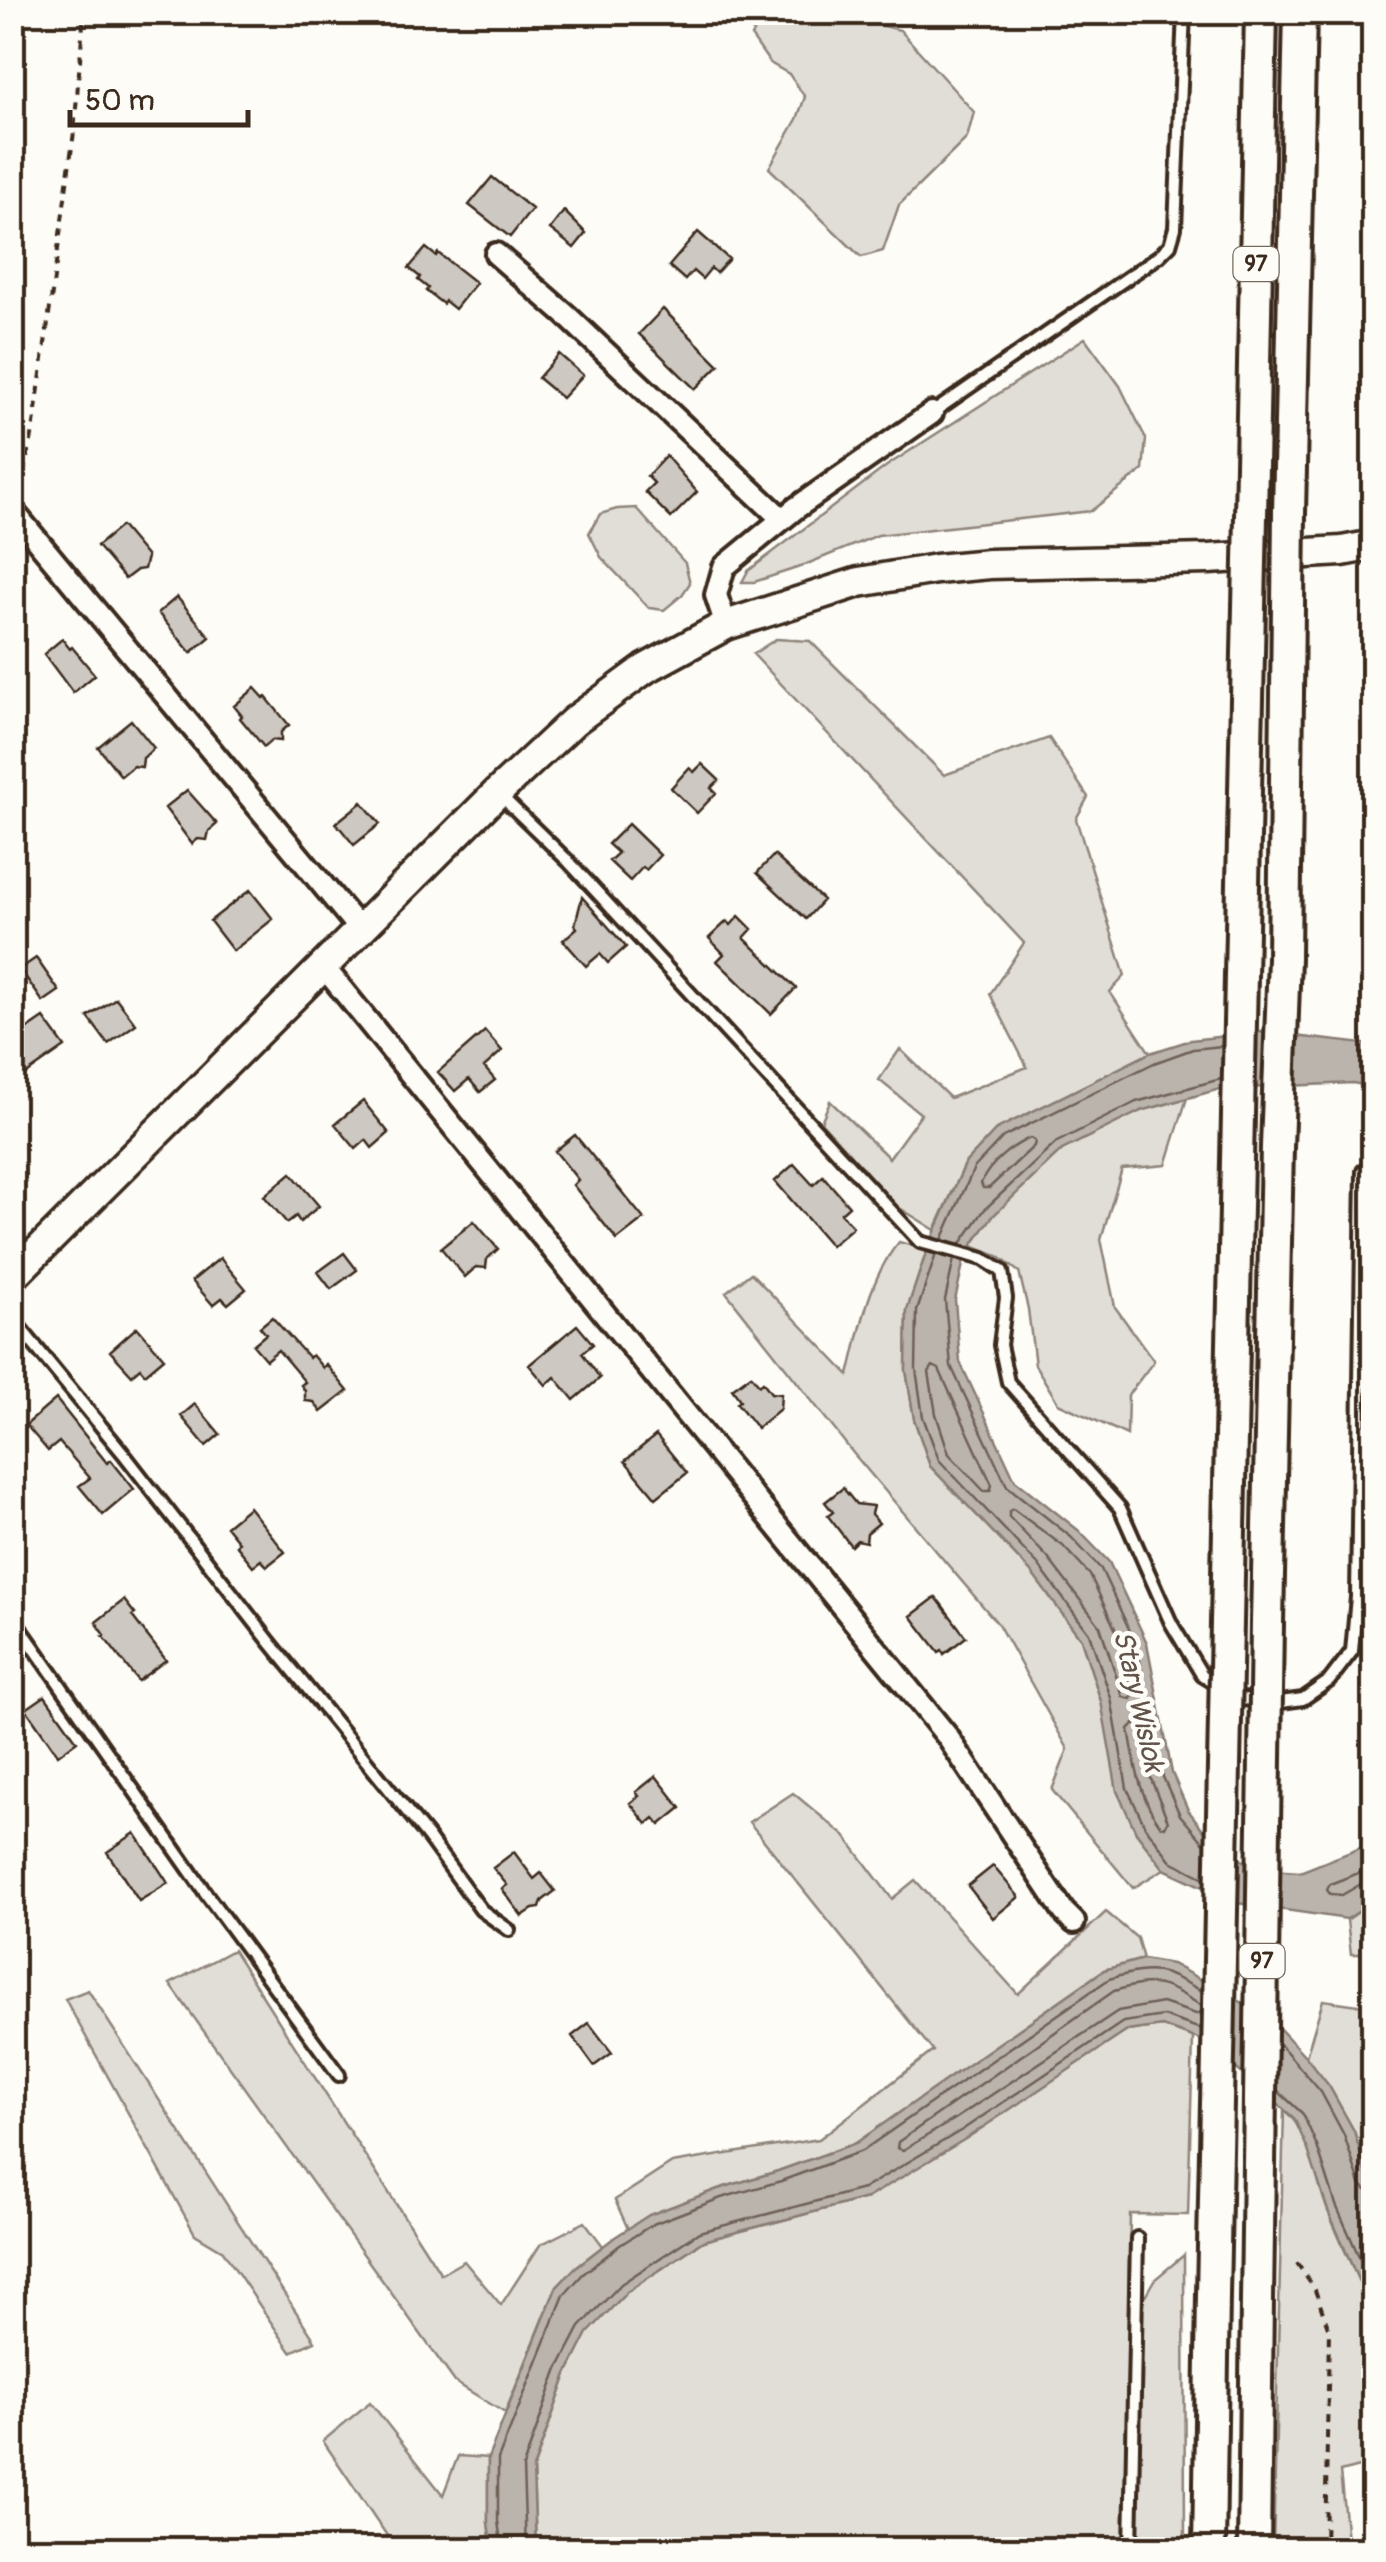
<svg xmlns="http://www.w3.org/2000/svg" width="1386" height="2562" viewBox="0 0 1386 2562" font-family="Pangolin,sans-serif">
  <rect width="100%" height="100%" fill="#fdfcf7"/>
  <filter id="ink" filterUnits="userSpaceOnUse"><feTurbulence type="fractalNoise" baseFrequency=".01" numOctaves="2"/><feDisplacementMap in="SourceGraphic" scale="20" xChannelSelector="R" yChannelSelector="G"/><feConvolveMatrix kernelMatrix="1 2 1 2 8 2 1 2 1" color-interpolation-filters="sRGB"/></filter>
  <g filter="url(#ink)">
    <!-- green -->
    <path fill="#e1ded7" stroke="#8e847a" stroke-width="2.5" d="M764 13H832L900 30 974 112 967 138 899 205 883 251 861 257 769 168 797 119 805 97 789 74 770 63 751 36Z
      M1085 338 1120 386 1146 439 1143 470 1091 511 878 535 797 568 754 582H742L748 571 888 465Z
      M636 508 685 563 690 583 682 595 664 610 649 608 601 557 589 533 600 514 617 509Z
      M776 639 810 641 944 775 1049 738 1088 797 1076 819 1125 976 1110 992 1150 1053 997 1129 966 1162 935 1230 898 1207 821 1122 830 1101 889 1158 921 1114 879 1080 900 1049 950 1098 1027 1067 990 994 1024 943 753 654Z
      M1187 1098 1166 1165 1122 1169 1101 1239 1115 1307 1154 1361 1128 1395 1127 1435 1058 1403 1035 1365 1028 1309 1019 1272 998 1256 972 1246 992 1216 1062 1150 1140 1111Z
      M899 1242 927 1250 907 1310 906 1370 914 1419 930 1466 1031 1572 1081 1639 1101 1701 1136 1832 1164 1869 1133 1888 1052 1790 1068 1749 998 1624 853 1453 726 1292 751 1273 849 1375C860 1331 869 1277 899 1242Z
      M793 1793 845 1836 892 1899 915 1880 1018 1994 1106 1912 1137 1938 1143 1959 1104 1970 856 2143 778 2171 718 2189 649 2215 628 2229 615 2200 672 2163 819 2139 933 2051 749 1822Z
      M1373 1902V1954H1351L1347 1920Z
      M233 1950 441 2274 464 2261 501 2305 540 2245 585 2222 603 2246 576 2267 556 2288 505 2413 455 2382 170 1984Z
      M88 1990 315 2341 291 2352 223 2251 195 2234 65 1999Z
      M1323 2000 1373 2007V2195L1354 2131 1329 2086 1306 2057Z
      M1162 2026 1193 2037 1188 2215 1130 2214 1124 2549H536L533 2469 567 2374 588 2332 627 2292 703 2241 867 2198 1127 2031Z
      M1284 2110C1312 2133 1315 2179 1328 2211 1340 2241 1354 2270 1367 2300L1373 2308 1374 2463 1340 2472 1348 2549 1273 2550Z
      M1184 2255 1185 2549 1138 2550 1142 2301 1154 2280Z
      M370 2402 443 2495 458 2456 488 2458V2523L492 2549H396L323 2441Z"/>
    <!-- water -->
    <path fill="#bbb4ad" stroke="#887d74" stroke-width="2.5" d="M1260 1032 1373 1045V1087L1353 1083 1220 1089 1141 1111 1062 1150 992 1217 965 1255 955 1300 960 1362 1015 1480 1078 1530 1109 1562 1147 1643 1172 1773 1188 1810 1205 1832 1254 1869 1300 1872 1373 1843V1902L1347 1919 1237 1903 1164 1869 1136 1832 1117 1791 1101 1701 1081 1639 1031 1572 930 1466 914 1419 906 1370 907 1310 927 1250 966 1162 997 1129 1150 1053 1191 1040Z
      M1143 1959 1172 1964 1243 2003 1278 2027 1306 2057 1329 2086 1354 2131 1373 2195V2308L1367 2300 1327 2208 1308 2150 1294 2118 1204 2041 1162 2026 1127 2031 967 2138 867 2198 703 2241 627 2292 588 2333 567 2374 533 2469 536 2549H492L488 2523V2458L556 2288 576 2267 615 2237 649 2215 718 2189 778 2171 856 2143 1104 1970Z"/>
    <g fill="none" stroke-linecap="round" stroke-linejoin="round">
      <!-- shore -->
      <path stroke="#6e6157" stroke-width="2.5" d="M1030 1138 1035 1141 1034 1146 989 1188H983L981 1183C990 1163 1010 1147 1030 1138Z
        M942 1240 974 1168 1003 1137 1154 1063 1193 1049 1222 1046
        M960 1245 985 1209 1057 1142 1136 1102 1221 1079
        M936 1254 917 1311 916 1369 923 1417 939 1460 1039 1566 1089 1633 1111 1698 1127 1788 1145 1826 1171 1861 1204 1878
        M954 1259 945 1300 951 1366 1007 1486 1071 1537 1101 1569 1137 1646 1163 1777 1180 1815 1205 1844
        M933 1366 939 1369 992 1485 990 1491H984L949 1454 936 1414 929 1372Z
        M1013 1509 1063 1546 1090 1575 1125 1650 1133 1695 1131 1699 1123 1697 1100 1626 1048 1558 1009 1517V1511Z
        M1134 1724 1139 1727 1151 1779 1168 1821 1165 1827 1161 1826C1139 1798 1135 1763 1129 1729Z
        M1374 1867 1330 1884 1327 1890 1330 1894 1342 1895 1361 1884 1374 1882
        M1201 2012 1196 2014 1162 2003 1118 2011 955 2119 903 2150 897 2148 898 2142 1114 1991C1157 1978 1164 1983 1202 2006
        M1278 2042 1321 2092 1344 2135 1360 2184 1366 2190 1374 2191
        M1278 2091 1303 2114 1317 2146 1336 2205 1374 2290
        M502 2550 498 2521V2459L564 2295 583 2274 620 2245 653 2224 721 2198 781 2181 862 2151 1109 1979C1155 1966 1160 1969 1202 1991
        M526 2550 523 2467 557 2371 580 2327 621 2284 699 2232 863 2189 962 2130 1123 2022 1163 2016 1201 2029"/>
    </g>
    <!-- building -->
    <path fill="#cdc8c2" stroke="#3b2a1e" stroke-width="2.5" d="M492 177 532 209 510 237 469 205Z
      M564 211 586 233 574 248 550 229Z
      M698 232 729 259 716 273 711 268 702 279 693 271 685 280 669 266Z
      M426 248 436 256 438 253 476 283 455 309 445 301 443 304 426 291 428 288 418 280 420 277 409 268Z
      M663 309 719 365 695 389 639 334Z
      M559 354 583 375 562 398 538 378Z
      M666 456 697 492 671 518 645 492 654 483 647 476Z
      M121 526 147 557 144 569 137 570 125 579 97 546Z
      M177 597 210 637 191 653 158 613Z
      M62 639 70 649 72 647 95 675 73 693 44 654Z
      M255 688 264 698 266 697 289 725 281 732V741L272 740 264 747 240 718 242 716 234 706Z
      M131 720 154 748 143 758 142 767 133 766 121 776 98 747Z
      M702 764 719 780 711 788 716 793 697 813 671 788 689 768 694 772Z
      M187 790 217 824 209 831 207 840 198 839 192 844 165 808Z
      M362 802 380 824 354 845 336 823Z
      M628 824 660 855 646 870 643 867 630 881 609 861 618 853 608 844Z
      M774 855 823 900 806 919 757 873Z
      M250 890 273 919 233 951 210 921Z
      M582 897 626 947 608 963 600 954 586 966 563 940 577 928 575 925Z
      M739 916 752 929 744 938 796 988 771 1014 717 961 724 954 709 938 727 921 731 925Z
      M36 958 59 991 43 1002 20 969Z
      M116 998 136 1024 108 1044 88 1017Z
      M44 1018 65 1047 12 1084V1040Z
      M485 1031 502 1051 484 1067 495 1080 480 1092 469 1079 455 1091 438 1072Z
      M363 1101 389 1133 372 1148 366 1140 356 1149 335 1124Z
      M575 1135 644 1219 617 1240 573 1185 578 1180 555 1151Z
      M794 1164 813 1185 823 1176 849 1206 841 1213 853 1227 831 1246 775 1181Z
      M291 1173 319 1206 300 1222 296 1216 287 1223 264 1196Z
      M474 1221 498 1249 487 1259 486 1268 476 1267 465 1277 441 1248Z
      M344 1253 357 1270 331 1289 318 1272Z
      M220 1258 246 1289 228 1304 222 1298 213 1305 192 1281Z
      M272 1317 309 1358 312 1355 323 1368 326 1364 348 1391 321 1412 314 1402 305 1401V1391L301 1385 305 1382 278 1350 266 1360 253 1345 266 1334 260 1327Z
      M577 1325 593 1344 582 1353 600 1378 574 1400 555 1377 546 1385 529 1365Z
      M137 1327 164 1358 145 1374 140 1368 132 1375 110 1351Z
      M751 1375 759 1385 763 1382 771 1393 781 1394 780 1409 757 1428 737 1403 740 1400 732 1389Z
      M56 1399 107 1463 111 1460 134 1489 103 1515 79 1486 90 1478 59 1442 48 1451 26 1425Z
      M195 1404 220 1434 206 1446 181 1416Z
      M656 1435 687 1473 656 1498 625 1461Z
      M843 1488 856 1504 873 1506 871 1514 879 1523 867 1533 866 1542 857 1540 851 1546 828 1516 833 1512 825 1502Z
      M249 1507 285 1552 267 1566 261 1560 253 1566 236 1545 239 1542 226 1526Z
      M936 1597 966 1637 944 1654 942 1650 939 1652 911 1616Z
      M124 1600 135 1614 132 1616 166 1660 138 1681 103 1636 105 1635 96 1622Z
      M45 1696 77 1741 58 1755 26 1709Z
      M656 1776 681 1808 660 1825 654 1818 647 1824 630 1803 639 1796 636 1792Z
      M135 1833 168 1883 139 1901 107 1852Z
      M514 1852 534 1879 541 1873 555 1891 542 1901 540 1908 533 1909 522 1916 502 1889 507 1885 493 1868Z
      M993 1866 1019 1897 993 1918 968 1886Z
      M589 2023 612 2053 594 2066 572 2036Z"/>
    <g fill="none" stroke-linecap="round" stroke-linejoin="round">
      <!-- lane casing -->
      <g stroke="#3b2a1e" stroke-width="18">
        <path id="lane" d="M932 413 1159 256 1170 245 1175 228 1184 12
          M498 793 569 862 920 1242 983 1259 1002 1271 1006 1298 1000 1345 1008 1382 1120 1508 1171 1623 1202 1675 1241 1699 1281 1702 1303 1699 1329 1681 1352 1651 1357 1597 1363 1171
          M12 1318 123 1453 270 1642 428 1837 481 1910 509 1930
          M12 1616 207 1895 339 2075
          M1131 2550 1137 2238"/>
      </g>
      <!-- street casing -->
      <g stroke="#3b2a1e" stroke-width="28">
        <path id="street" d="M496 254 566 315 782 519
          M12 510 360 930
          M726 625 716 595 724 567 796 508 932 413
          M323 966 947 1736 1064 1912 1074 1922"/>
      </g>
      <!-- secondary casing -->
      <g stroke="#3b2a1e" stroke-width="35">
        <path id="secondary" d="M12 1277 498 792 574 721 645 669 726 625 859 582 936 569 989 564 1208 559 1342 551 1374 545"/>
      </g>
      <!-- primary casing -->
      <g stroke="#3b2a1e" stroke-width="38">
        <path id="primary" d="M1289 513 1300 12
          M1251 516 1261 12
          M1227 1622 1249 607
          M1267 1623 1277 1147 1284 958 1288 607
          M1209 2550 1213 2295
          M1254 2550 1257 2300"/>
      </g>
      <!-- path -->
      <path stroke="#3b2a1e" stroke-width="4" stroke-dasharray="8 8" stroke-linecap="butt" d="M20 489 33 432 74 132 84 12
        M1297 2263 1315 2290 1329 2330 1325 2550"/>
      <!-- lane -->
      <use href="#lane" stroke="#fdfcf7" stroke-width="10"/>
      <!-- street -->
      <use href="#street" stroke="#fdfcf7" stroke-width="20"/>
      <!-- secondary -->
      <use href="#secondary" stroke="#fdfcf7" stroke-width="28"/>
      <!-- primary -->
      <use href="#primary" stroke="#fdfcf7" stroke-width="30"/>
      <!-- primary-bridge casing -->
      <g stroke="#3b2a1e" stroke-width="38" stroke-linecap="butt">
        <path id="primary-bridge" d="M1249 607 1251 516
          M1288 607 1289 513
          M1213 2295 1227 1622
          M1257 2300 1267 1623"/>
      </g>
      <!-- primary-bridge -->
      <use href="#primary-bridge" stroke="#fdfcf7" stroke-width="30"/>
    </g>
  </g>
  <g text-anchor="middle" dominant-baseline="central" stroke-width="9" stroke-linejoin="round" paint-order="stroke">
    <!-- shield labels -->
    <g fill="#fdfcf7" stroke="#75695f" stroke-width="2.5">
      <rect x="1233.5" y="247" width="45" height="34" rx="8"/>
      <rect x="1239.5" y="1944" width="45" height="34" rx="8"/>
    </g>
    <g font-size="22" font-weight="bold" fill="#3b2a1e">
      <text x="1256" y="264">97</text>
      <text x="1262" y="1961">97</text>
    </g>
    <!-- water labels -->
    <g font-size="28" font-style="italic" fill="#615349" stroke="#fdfcf7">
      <text transform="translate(1138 1701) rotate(77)">Stary Wislok</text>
    </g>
  </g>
  <!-- margin -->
  <rect width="1386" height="2562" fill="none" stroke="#fdfcf7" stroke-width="50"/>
  <rect x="25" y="25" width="1336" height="2512" fill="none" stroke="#3b2a1e" stroke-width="4" filter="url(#ink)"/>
  <!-- scale -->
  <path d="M70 110v15h178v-15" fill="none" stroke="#3b2a1e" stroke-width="5"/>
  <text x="85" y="110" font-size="30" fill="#3b2a1e" stroke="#fdfcf7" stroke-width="8" paint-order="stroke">50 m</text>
</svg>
